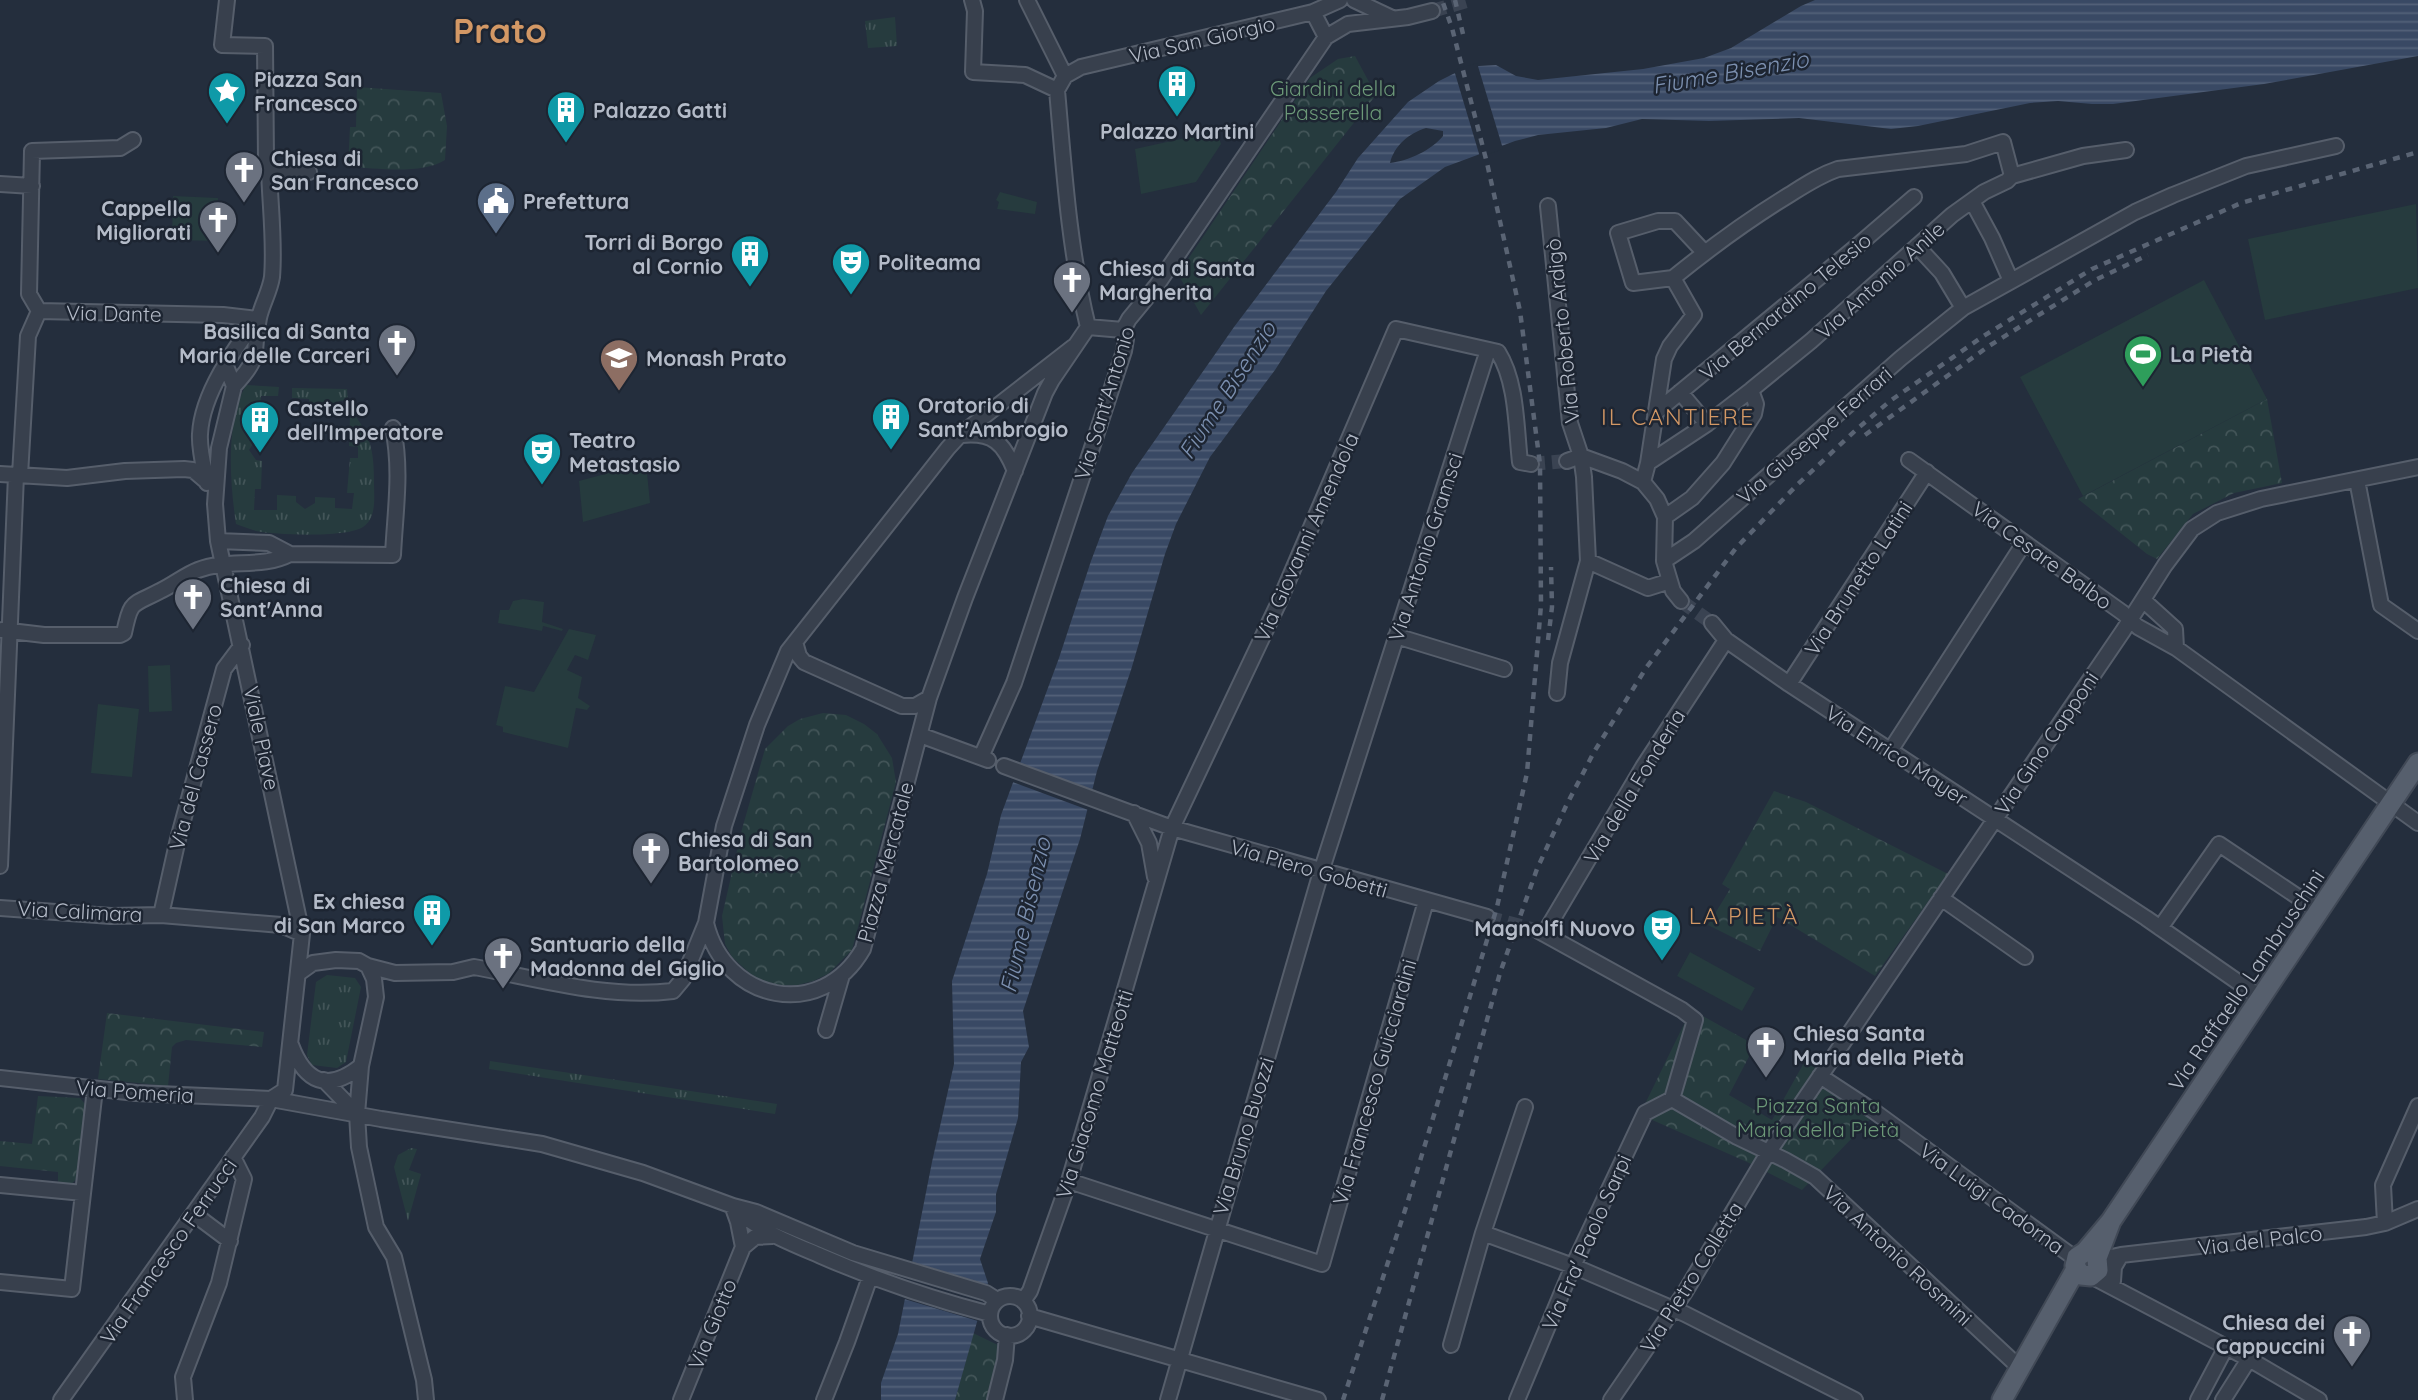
<svg xmlns="http://www.w3.org/2000/svg" width="2418" height="1400" viewBox="0 0 2418 1400" font-family="Quicksand,sans-serif">
  <defs>
    <pattern id="grass-tufts" width="24" height="20" patternUnits="userSpaceOnUse" patternTransform="scale(1.75)"><rect width="24" height="20" fill="#263b3e"/><path d="M3 7l-1-3M5 7V3M7 7l1-3M15 17l-1-3M17 17v-4M19 17l1-3" fill="none" stroke="#435558"/></pattern>
    <pattern id="park-crowns" width="20" height="18" patternUnits="userSpaceOnUse" patternTransform="scale(1.75)"><rect width="20" height="18" fill="#263b3e"/><path d="M2 6a3 3 0 1 1 6 0M12 15a3 3 0 1 1 6 0" fill="none" stroke="#435558"/></pattern>
    <pattern id="water-rules" width="6" height="5" patternUnits="userSpaceOnUse" patternTransform="scale(1.75)"><rect width="6" height="5" fill="#394964"/><path d="M0 2.5h6" fill="none" stroke="#536179"/></pattern>
  </defs>
  <rect width="100%" height="100%" fill="#242e3d"/>
  <!-- grass -->
  <path fill="url(#grass-tufts)" d="M895 17 897 46 868 48 865 21Z
    M246 385 279 387 278 396H261L260 413H265L264 441H255L249 450 256 460 262 461 261 489H255L254 510H277V495L296 496V502L305 509 315 503V497L335 498V508L352 509 354 493H347L350 458H358V447L349 446 350 417H356C372 438 374 456 374 482 374 497 377 518 363 527 346 538 276 535 256 531 249 529 242 526 236 524 230 483 225 422 246 385Z
    M292 388 347 389 348 400 339 401V412L309 409V399L292 398Z
    M327 975 355 978 361 987 346 1062 337 1068 312 1065 307 1055 316 982Z
    M490 1061 777 1104 775 1114 489 1069Z
    M411 1148 417 1149 409 1170 421 1174 408 1221 394 1167 398 1155Z"/>
  <!-- park -->
  <path fill="url(#park-crowns)" d="M1355 56 1376 95 1201 315 1178 274 1310 78 1338 59Z
    M357 87 441 93 447 126 445 160C421 175 377 168 348 167L350 127H356Z
    M2267 399 2282 483 2234 493 2193 514 2157 559 2147 554 2078 499Z
    M823 713 846 715 864 724 877 734 892 758 896 782 852 950 828 974 813 981 798 985 782 986 756 979 732 957 725 944 722 916 742 829 765 749 788 726 800 719Z
    M1774 791 1806 802 1948 874 1875 976 1777 917 1760 951 1708 925 1730 889 1722 884Z
    M1683 1005 1755 1045 1729 1095 1772 1120 1805 1061 1825 1069 1880 1109 1802 1190 1747 1162 1650 1119 1645 1113 1644 1106 1686 1020Z
    M107 1013 264 1032 262 1047 186 1040 176 1043 172 1047 168 1086 98 1079Z
    M38 1096 80 1098 85 1104 76 1179 71 1185 58 1184V1172L0 1166V1141L32 1144Z
    M973 1333 1000 1346 986 1400H955Z"/>
  <!-- garden -->
  <path fill="#263b3e" d="M1217 131 1221 144 1196 182 1141 194 1135 149Z
    M1000 192 1037 202 1035 214 997 209 999 202 996 200Z
    M173 196 218 198 217 241 172 240Z
    M2416 204 2418 288 2265 320 2248 239Z
    M2204 280 2267 399 2083 496 2020 377Z
    M646 463 650 503 583 522 579 481Z
    M523 599 544 602 542 622 563 629 562 631 543 626 542 631 498 623 500 610H509L513 601Z
    M569 629 596 635 588 660 575 655 567 670 582 677 578 698 590 706 587 710 576 708 568 748 503 732V727L496 725 505 686 534 692Z
    M170 665 172 711 149 712 148 666Z
    M98 704 139 709 132 777 91 773Z
    M1690 952 1755 988 1742 1011 1677 976Z"/>
  <!-- water -->
  <path fill="url(#water-rules)" fill-rule="evenodd" d="M1815 0H2418V56L2264 84 2113 104H2092L2058 101 2030 103 1918 126 1891 129 1799 118 1709 121 1642 119 1606 128 1538 135 1515 141 1445 167 1400 199 1326 291 1275 370 1210 457 1176 524 1165 554 1131 670 1097 771 1080 839 1023 1011 1029 1047 1021 1062 1018 1118 996 1194V1212L980 1259 988 1283 955 1400H881V1383L898 1334 932 1162 954 1064 952 981 987 874 1001 815 1059 658 1091 561 1108 516 1132 473 1234 327 1336 192 1358 158 1408 102 1439 81 1457 72 1479 66 1496 65 1516 76 1538 80 1643 69 1704 58 1731 48 1801 6ZM1426 128 1443 131V136C1432 150 1408 161 1390 163 1394 146 1409 133 1426 128Z"/>
  <!-- pier -->
  <path fill="#242e3d" d="M1477 63 1503 149 1480 157 1454 70Z
    M1016 762 1095 793 1091 811 1010 781Z
    M909 1261 988 1285 978 1321 901 1298Z"/>
  <g fill="none" stroke-linecap="round" stroke-linejoin="round">
    <!-- minor-tunnel -->
    <path stroke="#3a4352" stroke-width="14" stroke-dasharray="14 7" stroke-linecap="butt" d="M1432 11 1470 0
      M1531 464 1567 461
      M1681 601 1712 623
      M1487 917 1539 931"/>
    <!-- minor casing -->
    <g stroke="#565e6b" stroke-width="18">
      <path id="minor" d="M227 0 222 45 265 46 266 161 269 169C270 205 275 242 272 277 270 291 262 304 259 318 251 354 264 354 234 386
        M972 0 975 11 973 72 1025 75 1057 90
        M1027 0 1065 76
        M1354 0 1392 18
        M1313 12 1326 37
        M1065 76 1081 67 1313 12 1340 0
        M1065 76 1057 90C1064 170 1069 249 1088 327
        M269 169 309 172
        M0 184 32 186
        M1972 201 1992 238 2011 281
        M1548 206 1570 423 1581 456 1584 477 1588 561 1560 663 1557 693
        M1917 246 1942 273 1963 308
        M1673 278 1633 283 1618 233 1658 221H1675L1704 252
        M39 311 29 294 32 151 120 148 133 140
        M39 311 223 315 258 319
        M1088 327 1123 330
        M225 364 234 386 219 448 215 504 218 541 302 934 285 1090 271 1099
        M1680 392 1707 424
        M1655 413 1856 247 1914 197
        M962 435C993 432 1004 443 1015 471
        M1581 456 1622 471 1643 482 1657 499 1665 517 1664 561 1673 591 1681 601
        M1909 460 2123 613 2138 627 2176 648 2418 823
        M1567 461 1581 456
        M1648 463 1707 424 1751 390 1811 341 1952 215 1984 192 2007 181 2012 176 2083 156 2126 150
        M0 474 67 478 125 471 184 469 193 470 207 482
        M20 475 28 336 39 311
        M2357 480 2381 605 2418 631
        M1643 482 1648 463 1664 359 1670 346 1694 315 1673 278C1710 248 1748 220 1789 195 1805 185 1820 175 1838 169L1966 154 2003 142 2012 176
        M207 483C204 468 199 449 200 434 202 394 234 348 258 319
        M1665 517 1692 498 1723 463 1754 414 1756 404 1751 390
        M218 541 269 543 290 554 393 555C395 512 402 471 393 428
        M1588 561 1648 588 1670 581
        M1664 561 1694 541 1901 358 1963 308 2135 212 2173 195 2246 166 2336 146
        M2143 600 2175 629 2176 648
        M1712 623 1726 640 1789 684 2146 918 2261 998
        M2 630 44 635H120L124 633C131 599 132 606 160 591 173 585 185 575 198 570 228 558 261 569 290 554
        M1396 636 1504 669
        M795 642 799 656 804 662 902 706H915L929 698
        M1789 684 1927 472
        M920 735 988 760
        M1890 751 2024 543
        M981 757 1014 683 1124 351 1126 339 1123 330 1129 319 1157 285 1326 37 1348 24 1408 17 1432 11
        M1004 766 1172 828 1487 917
        M1134 813 1149 843 1155 877
        M0 866 16 475
        M1941 898 2025 957
        M0 908 111 916 161 915 281 925 302 934
        M161 915 178 839 224 669 242 645
        M706 923C725 1002 821 1022 863 949L929 698 965 598 1045 393 1052 380 1088 327
        M2160 928 2219 844 2319 911
        M1539 931 1682 1010 1695 1020 1672 1099 1737 1137 1785 1160 1815 1177 2020 1368
        M1544 934 1643 767 1726 640
        M368 966 374 979 376 997 361 1066 357 1114 359 1147 376 1227 394 1257 424 1380 426 1400
        M299 973 313 963 336 960 359 961 368 966 395 973 453 972 474 967C539 979 606 999 673 991L683 979 706 923 724 826 757 725 788 651 948 448 960 435 1073 347
        M826 1030 842 975
        M291 1045C305 1082 327 1093 361 1066
        M1820 1076 1875 1112 2076 1259
        M0 1078 136 1093 271 1099 381 1119 542 1144 643 1173 733 1206 756 1212 853 1253 986 1293 997 1300
        M324 1080 357 1114
        M1069 1181 1322 1264 1426 901
        M0 1185 83 1193
        M733 1208 738 1222 743 1247
        M737 1210C761 1232 791 1243 821 1256 876 1280 932 1299 990 1314
        M194 1214 230 1241
        M2385 1223 2383 1185 2418 1106
        M1483 1233 1573 1266 1685 1314 1855 1400
        M2098 1260 2121 1255 2366 1227 2385 1223 2418 1209
        M2091 1276 2249 1359 2319 1400
        M2113 1281 2114 1267 2121 1255
        M0 1282 72 1289 95 1089
        M990 1316a20 20 0 1 1 40 0a20 20 0 1 1-40 0Z
        M1023 1301 1030 1291 1069 1181 1172 828 1279 602 1396 329 1498 352C1517 382 1516 427 1520 462L1531 464
        M1029 1316 1318 1400
        M1451 1345 1483 1233 1525 1107
        M61 1400 262 1117 271 1099
        M185 1400 183 1377 219 1283 244 1179 233 1157
        M681 1400 743 1247 755 1237 772 1236
        M824 1400 847 1342 870 1277
        M995 1400 1005 1360 1007 1335
        M1168 1400 1321 872 1488 350
        M1517 1400 1573 1266 1645 1113 1672 1099
        M1611 1400 1685 1292 1768 1153 2123 631 2165 565 2192 529 2217 513 2261 499 2418 467
        M2198 1400 2226 1347
        M2223 1400 2249 1359"/>
    </g>
    <!-- major casing -->
    <g stroke="#414956" stroke-width="23">
      <path id="major" d="M2111 1221 2097 1258 2098 1270 2091 1276 2081 1275 2075 1266 2077 1257 2085 1252 2111 1221 2418 763
        M2002 1400 2076 1269"/>
    </g>
    <!-- minor -->
    <use href="#minor" stroke="#38404d" stroke-width="14"/>
    <!-- major -->
    <use href="#major" stroke="#565f6d" stroke-width="19"/>
    <!-- rail -->
    <path stroke="#5a6474" stroke-width="4.5" stroke-dasharray="7 7" stroke-linecap="butt" d="M1455 0 1463 34
      M1865 435 1989 346 2095 280 2148 255
      M1548 640 1552 607 1551 567
      M1343 1400 1407 1204 1497 907 1527 773 1541 605 1540 464 1520 311 1487 163 1452 28 1442 0
      M1382 1400 1500 973 1537 869 1566 806 1594 752 1646 668 1736 548 1798 484 1857 429 1890 401 1982 337 2092 269 2241 203 2418 152"/>
  </g>
  <!-- icons -->
  <defs>
    <g id="building-pin" transform="scale(2.0125)"><path d="M0 17L-7.5 6A9.5 9.5 0 1 1 7.5 6Z" fill="#0f9aa8" stroke="#1d2532"/><path d="M-4-6H4V6H1V3H-1V6H-4ZM-2.5-4.3h1.7v1.8h-1.7ZM.8-4.3h1.7v1.8H.8ZM-2.5-1h1.7V.8h-1.7ZM.8-1h1.7V.8H.8Z" fill="#fff"/></g>
    <g id="sight-pin" transform="scale(2.0125)"><path d="M0 17L-7.5 6A9.5 9.5 0 1 1 7.5 6Z" fill="#0f9aa8" stroke="#1d2532"/><path d="M0-6L1.8-2.2L6-1.7L2.9 1.2L3.7 5.4L0 3.3L-3.7 5.4L-2.9 1.2L-6-1.7L-1.8-2.2Z" fill="#fff"/></g>
    <g id="church-pin" transform="scale(2.0125)"><path d="M0 17L-7.5 6A9.5 9.5 0 1 1 7.5 6Z" fill="#6b7280" stroke="#1d2532"/><path d="M-1.2-6h2.4v3.5h3.3v2.4h-3.3V6h-2.4V-.1h-3.3v-2.4h3.3Z" fill="#fff"/></g>
    <g id="civic-pin" transform="scale(2.0125)"><path d="M0 17L-7.5 6A9.5 9.5 0 1 1 7.5 6Z" fill="#5c6f8a" stroke="#1d2532"/><path d="M-.6-6.5H3V-4.5H.6V-3L4-1V1h2V6H-6V1h2V-1L-.6-3ZM-1.2 2.5V6h2.4V2.5Z" fill="#fff"/></g>
    <g id="theatre-pin" transform="scale(2.0125)"><path d="M0 17L-7.5 6A9.5 9.5 0 1 1 7.5 6Z" fill="#0f9aa8" stroke="#1d2532"/><path d="M-5-5.5Q0-4 5-5.5V0Q5 5 0 6Q-5 5-5 0ZM-3.3-2.5H-1v1.5H-3.3ZM1-2.5H3.3v1.5H1ZM-2.8 1Q0 5.5 2.8 1Z" fill="#fff"/></g>
    <g id="stadium-pin" transform="scale(2.0125)"><path d="M0 17L-7.5 6A9.5 9.5 0 1 1 7.5 6Z" fill="#2e9e5b" stroke="#1d2532"/><path d="M0-5a6.5 5 0 1 0 0 10a6.5 5 0 1 0 0-10ZM-3.5-1.8h7v3.6h-7Z" fill="#fff"/></g>
    <g id="university-pin" transform="scale(2.0125)"><path d="M0 17L-7.5 6A9.5 9.5 0 1 1 7.5 6Z" fill="#8d6e63" stroke="#1d2532"/><path d="M0-5L7-2L0 1L-7-2ZM-4 1L0 2.5L4 1V4Q0 6-4 4Z" fill="#fff"/></g>
  </defs>
  <g fill-rule="evenodd">
    <use href="#building-pin" x="1177" y="84"/>
    <use href="#sight-pin" x="227" y="91"/>
    <use href="#building-pin" x="566" y="110"/>
    <use href="#church-pin" x="244" y="170"/>
    <use href="#civic-pin" x="496" y="201"/>
    <use href="#church-pin" x="218" y="220"/>
    <use href="#building-pin" x="750" y="254"/>
    <use href="#theatre-pin" x="851" y="262"/>
    <use href="#church-pin" x="1072" y="280"/>
    <use href="#church-pin" x="397" y="343"/>
    <use href="#stadium-pin" x="2143" y="354"/>
    <use href="#university-pin" x="619" y="358"/>
    <use href="#building-pin" x="891" y="417"/>
    <use href="#building-pin" x="260" y="420"/>
    <use href="#theatre-pin" x="542" y="452"/>
    <use href="#church-pin" x="193" y="597"/>
    <use href="#church-pin" x="651" y="851"/>
    <use href="#building-pin" x="432" y="913"/>
    <use href="#theatre-pin" x="1662" y="928"/>
    <use href="#church-pin" x="503" y="956"/>
    <use href="#church-pin" x="1766" y="1045"/>
    <use href="#church-pin" x="2352" y="1334"/>
  </g>
  <g text-anchor="middle" dominant-baseline="central" stroke-width="5" stroke-linejoin="round" paint-order="stroke">
    <!-- street labels -->
    <g font-size="21" fill="#b4bbc8" stroke="#1d2532">
      <text transform="translate(1202 39) rotate(-13)">Via San Giorgio</text>
      <text transform="translate(1880 280) rotate(-42)">Via Antonio Anile</text>
      <text transform="translate(1785 306) rotate(-40)">Via Bernardino Telesio</text>
      <text transform="translate(114 313) rotate(1)">Via Dante</text>
      <text transform="translate(1562 331) rotate(-96)">Via Roberto Ardigò</text>
      <text transform="translate(1104 403) rotate(-73)">Via Sant'Antonio</text>
      <text transform="translate(1814 435) rotate(-41)">Via Giuseppe Ferrari</text>
      <text transform="translate(1306 537) rotate(-66)">Via Giovanni Amendola</text>
      <text transform="translate(1425 547) rotate(-72)">Via Antonio Gramsci</text>
      <text transform="translate(2042 555) rotate(36)">Via Cesare Balbo</text>
      <text transform="translate(1858 578) rotate(-57)">Via Brunetto Latini</text>
      <text transform="translate(262 738) rotate(78)">Viale Piave</text>
      <text transform="translate(2046 743) rotate(-56)">Via Gino Capponi</text>
      <text transform="translate(1897 755) rotate(33)">Via Enrico Mayer</text>
      <text transform="translate(195 777) rotate(-75)">Via del Cassero</text>
      <text transform="translate(1634 786) rotate(-59)">Via della Fonderia</text>
      <text transform="translate(885 862) rotate(-75)">Piazza Mercatale</text>
      <text transform="translate(1309 868) rotate(16)">Via Piero Gobetti</text>
      <text transform="translate(80 911) rotate(3)">Via Calimara</text>
      <text transform="translate(2246 980) rotate(-56)">Via Raffaello Lambruschini</text>
      <text transform="translate(1374 1082) rotate(-74)">Via Francesco Guicciardini</text>
      <text transform="translate(135 1091) rotate(4)">Via Pomeria</text>
      <text transform="translate(1094 1094) rotate(-73)">Via Giacomo Matteotti</text>
      <text transform="translate(1243 1136) rotate(-73)">Via Bruno Buozzi</text>
      <text transform="translate(1992 1198) rotate(36)">Via Luigi Cadorna</text>
      <text transform="translate(2260 1240) rotate(-7)">Via del Palco</text>
      <text transform="translate(1586 1242) rotate(-66)">Via Fra' Paolo Sarpi</text>
      <text transform="translate(168 1251) rotate(-55)">Via Francesco Ferrucci</text>
      <text transform="translate(1898 1255) rotate(43)">Via Antonio Rosmini</text>
      <text transform="translate(1691 1277) rotate(-58)">Via Pietro Colletta</text>
      <text transform="translate(712 1324) rotate(-68)">Via Giotto</text>
    </g>
    <!-- poi labels -->
    <g font-size="21" font-weight="bold" fill="#b4bbc8" stroke="#1d2532" text-anchor="start">
      <text x="254" y="79">Piazza San<tspan x="254" dy="24">Francesco</tspan></text>
      <text x="593" y="110">Palazzo Gatti</text>
      <text x="1177" y="131" text-anchor="middle">Palazzo Martini</text>
      <text x="271" y="158">Chiesa di<tspan x="271" dy="24">San Francesco</tspan></text>
      <text x="523" y="201">Prefettura</text>
      <text x="191" y="208" text-anchor="end">Cappella<tspan x="191" dy="24">Migliorati</tspan></text>
      <text x="723" y="242" text-anchor="end">Torri di Borgo<tspan x="723" dy="24">al Cornio</tspan></text>
      <text x="878" y="262">Politeama</text>
      <text x="1099" y="268">Chiesa di Santa<tspan x="1099" dy="24">Margherita</tspan></text>
      <text x="370" y="331" text-anchor="end">Basilica di Santa<tspan x="370" dy="24">Maria delle Carceri</tspan></text>
      <text x="2170" y="354">La Pietà</text>
      <text x="646" y="358">Monash Prato</text>
      <text x="918" y="405">Oratorio di<tspan x="918" dy="24">Sant'Ambrogio</tspan></text>
      <text x="287" y="408">Castello<tspan x="287" dy="24">dell'Imperatore</tspan></text>
      <text x="569" y="440">Teatro<tspan x="569" dy="24">Metastasio</tspan></text>
      <text x="220" y="585">Chiesa di<tspan x="220" dy="24">Sant'Anna</tspan></text>
      <text x="678" y="839">Chiesa di San<tspan x="678" dy="24">Bartolomeo</tspan></text>
      <text x="405" y="901" text-anchor="end">Ex chiesa<tspan x="405" dy="24">di San Marco</tspan></text>
      <text x="1635" y="928" text-anchor="end">Magnolfi Nuovo</text>
      <text x="530" y="944">Santuario della<tspan x="530" dy="24">Madonna del Giglio</tspan></text>
      <text x="1793" y="1033">Chiesa Santa<tspan x="1793" dy="24">Maria della Pietà</tspan></text>
      <text x="2325" y="1322" text-anchor="end">Chiesa dei<tspan x="2325" dy="24">Cappuccini</tspan></text>
    </g>
    <!-- park labels -->
    <g font-size="21" fill="#6c9978" stroke="#1d2532">
      <text x="1333" y="88">Giardini della<tspan x="1333" dy="24">Passerella</tspan></text>
      <text x="1818" y="1105">Piazza Santa<tspan x="1818" dy="24">Maria della Pietà</tspan></text>
    </g>
    <!-- water labels -->
    <g font-size="23" font-style="italic" fill="#7c90b0" stroke="#1d2532">
      <text transform="translate(1730 72) rotate(-10)">Fiume Bisenzio</text>
      <text transform="translate(1227 390) rotate(-57)">Fiume Bisenzio</text>
      <text transform="translate(1025 915) rotate(-77)">Fiume Bisenzio</text>
    </g>
    <!-- neighbourhood labels -->
    <g font-size="23" letter-spacing="2" fill="#d39865" stroke="#1d2532">
      <text x="1678" y="416">IL CANTIERE</text>
      <text x="1744" y="915">LA PIETÀ</text>
    </g>
    <!-- town labels -->
    <g font-size="35" font-weight="bold" fill="#d39865" stroke="#1d2532">
      <text x="500" y="30">Prato</text>
    </g>
  </g>
</svg>
